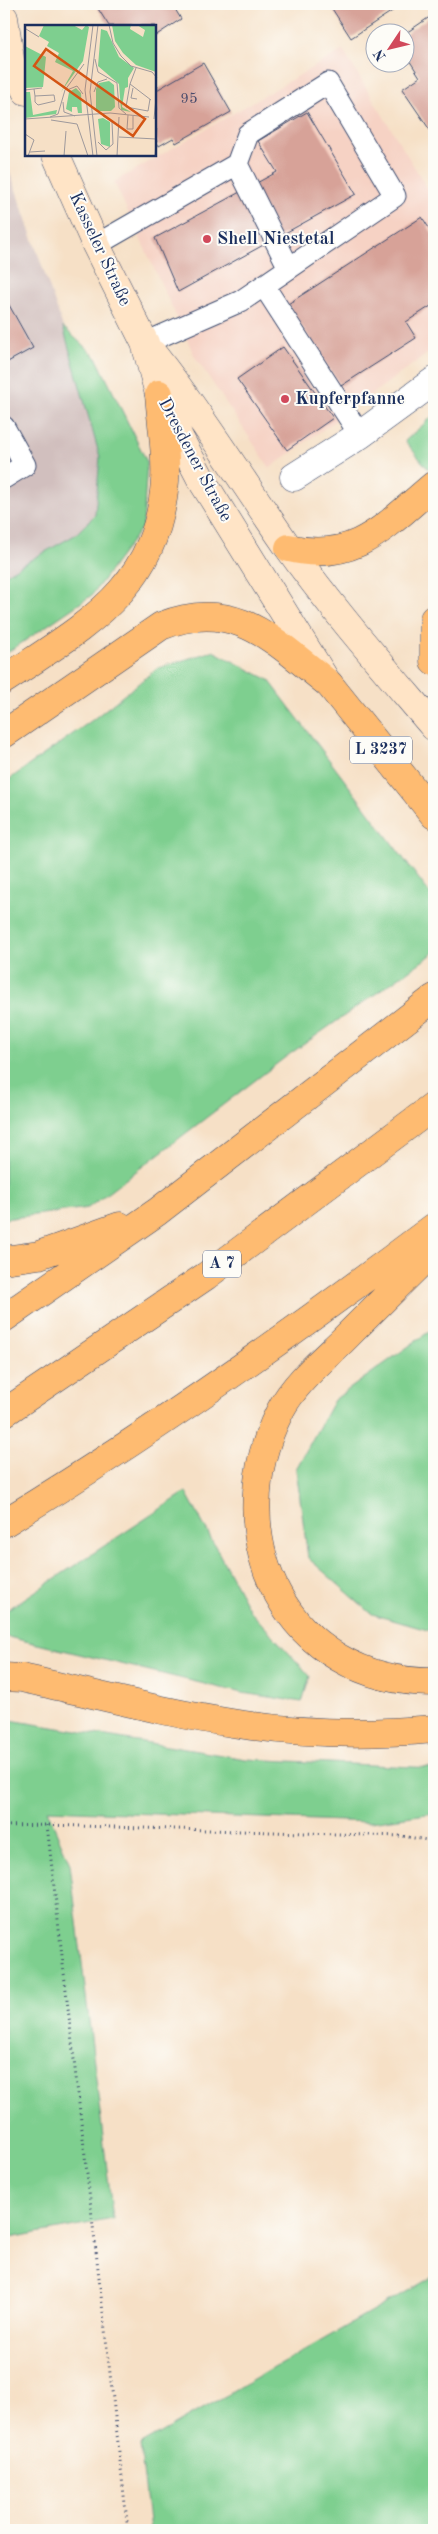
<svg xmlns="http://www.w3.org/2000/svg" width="438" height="2534" viewBox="0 0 438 2534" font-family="'Old Standard TT',serif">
  <rect width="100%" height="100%" fill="#fdfcf7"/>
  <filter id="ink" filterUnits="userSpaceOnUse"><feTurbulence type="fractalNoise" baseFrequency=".02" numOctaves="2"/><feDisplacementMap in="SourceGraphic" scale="10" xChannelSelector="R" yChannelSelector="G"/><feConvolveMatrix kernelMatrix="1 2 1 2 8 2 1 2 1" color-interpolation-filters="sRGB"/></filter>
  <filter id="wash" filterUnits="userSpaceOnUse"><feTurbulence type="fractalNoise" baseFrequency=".0096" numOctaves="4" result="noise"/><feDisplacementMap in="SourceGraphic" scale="20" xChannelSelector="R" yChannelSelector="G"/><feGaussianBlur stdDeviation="1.12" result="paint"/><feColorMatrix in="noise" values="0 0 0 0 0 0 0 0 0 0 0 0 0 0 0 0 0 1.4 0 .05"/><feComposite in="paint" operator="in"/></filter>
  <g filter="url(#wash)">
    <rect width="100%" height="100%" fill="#f6e0c6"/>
    <!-- built -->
    <path fill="#f6d2c4" d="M343 50 434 199V349L270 468 195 357 114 182Z"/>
    <!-- industrial -->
    <path fill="#d1bfbe" d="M4 155 63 327 100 457 95 515 75 535 4 575Z"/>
    <!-- green -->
    <path fill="#7ecf8f" stroke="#4c7f76" d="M63 327 96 357 147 462 143 526 92 595 4 655V575L75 535 95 515 100 457Z
      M434 415V463L428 469 405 441Z
      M213 651 269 680 434 899V953L287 1056 88 1208 4 1219V783L91 721 158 668Z
      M434 1328V1632L372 1614 308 1558 296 1469 334 1400Z
      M186 1492 250 1611 310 1676 302 1702 242 1693 4 1636V1612Z
      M4 1719 246 1759 434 1768V1813L370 1822 47 1810 70 1864 113 2219 4 2239Z
      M434 2276V2530H150L140 2445Z"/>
    <g id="blocks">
      <!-- building -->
      <path fill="#d7a298" d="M95 4H172L181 19 155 36V26H109Z
        M329 4H403L351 38Z
        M434 14V136L402 89 420 77 406 55V33Z
        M203 63 231 112 176 143 173 138 159 146 155 138V111L157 110 155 91Z
        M307 112 356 194 178 292 155 238 277 172 258 141Z
        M422 217 434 236V304L406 322 416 338 341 386 288 304Z
        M4 296 33 348 4 364Z
        M283 347 333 418 287 450 237 379Z"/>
    </g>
  </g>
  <g filter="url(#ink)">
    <use href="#blocks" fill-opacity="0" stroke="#3c4a6e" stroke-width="1"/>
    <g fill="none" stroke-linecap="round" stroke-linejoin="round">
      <!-- service casing -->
      <g stroke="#3c4a6e" stroke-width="23">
        <path id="service" d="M237 164 289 268
          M96 245 237 164 248 134 328 83 395 196 241 301 145 343
          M264 286 360 435
          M4 427 25 465 4 478"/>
      </g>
      <!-- minor casing -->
      <g stroke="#3c4a6e" stroke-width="29">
        <path id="minor" d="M294 477 360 435 434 381"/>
      </g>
      <!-- secondary casing -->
      <g stroke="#3c4a6e" stroke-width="29">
        <path id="secondary" d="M4 18 10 58
          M4 49 26 91
          M56 155 96 245 145 343 159 394 179 437 201 479 325 679
          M153 354C202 416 243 482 288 547 333 610 384 668 434 727"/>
      </g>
      <!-- primary casing -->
      <g stroke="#3c4a6e" stroke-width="29">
        <path id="primary" d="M329 684 434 815"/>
      </g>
      <!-- motorway casing -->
      <g stroke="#3c4a6e" stroke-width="29">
        <path id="motorway" d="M289 548C356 564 387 524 434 485
          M434 619V661
          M4 680C85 625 157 590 165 481 167 453 161 422 159 394
          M4 734 161 626C235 596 274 641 329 684
          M434 1250C403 1280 373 1310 342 1341 320 1362 294 1384 280 1411 216 1537 287 1683 434 1682
          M4 1260 39 1255 120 1226
          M4 1318 157 1212 434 998
          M4 1413 206 1276 434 1106
          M4 1523C152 1433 295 1332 434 1227
          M4 1677 22 1678C94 1694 165 1713 238 1724 303 1734 369 1735 434 1729"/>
      </g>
      <!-- path -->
      <path stroke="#3c4a6e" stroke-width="3" stroke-dasharray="1 4" stroke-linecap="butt" d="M47 1825 128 2530
        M4 1826 47 1825 401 1836 434 1841"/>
      <!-- service -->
      <use href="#service" stroke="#fff" stroke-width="21"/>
      <!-- minor -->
      <use href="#minor" stroke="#fff" stroke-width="28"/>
      <!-- secondary -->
      <use href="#secondary" stroke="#ffe4c6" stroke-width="28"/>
      <!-- primary -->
      <use href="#primary" stroke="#febb71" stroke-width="28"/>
      <!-- motorway -->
      <use href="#motorway" stroke="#febb71" stroke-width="28"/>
    </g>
  </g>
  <!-- markers -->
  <g fill="#d1495b" stroke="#fdfcf7" stroke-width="2">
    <circle cx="207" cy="239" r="5"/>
    <circle cx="285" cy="399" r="5"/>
  </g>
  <g text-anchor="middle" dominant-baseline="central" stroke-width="4" stroke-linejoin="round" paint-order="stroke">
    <!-- number labels -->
    <g font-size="15" fill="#4a4c6c">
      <text x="189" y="99">95</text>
    </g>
    <!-- shield labels -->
    <g fill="#fdfcf7" stroke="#5f6c8c" stroke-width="1">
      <rect x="350" y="736.5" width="62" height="27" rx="4"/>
      <rect x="203" y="1250.5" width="38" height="27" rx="4"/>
    </g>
    <g font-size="16" font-weight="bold" fill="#1b2f5e">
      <text x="381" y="750">L 3237</text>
      <text x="222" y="1264">A 7</text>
    </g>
    <!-- poi labels -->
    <g font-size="18" font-weight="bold" fill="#1b2f5e" stroke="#fdfcf7" text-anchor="start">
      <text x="217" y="239">Shell Niestetal</text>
      <text x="295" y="399">Kupferpfanne</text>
    </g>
    <!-- street labels -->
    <g font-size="18" fill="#1b2f5e" stroke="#fdfcf7">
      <text transform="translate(100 249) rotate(65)">Kasseler Straße</text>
      <text transform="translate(195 460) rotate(62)">Dresdener Straße</text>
    </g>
  </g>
  <!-- overview -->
  <g transform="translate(25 25)">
    <rect width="131" height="131" fill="#f6e0c6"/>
    <path d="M19 0H48L57 5 61 0 64 2 58 36 36 67 48 46 30 37 34 28 22 21 24 17 14 11ZM87 0H106L105 4 118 12 120 5 112 0H131V47L111 40 98 28 90 16ZM76 4 82 6 94 32 109 43 103 53V62L100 63 97 82 106 87 96 85 94 59 73 41ZM0 21 21 32 18 62 0 63ZM84 56 89 60 90 82 86 86H71V64L74 58ZM51 63 56 68 57 88H53L52 82H47V87L41 84 44 67ZM0 67H5L8 90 32 85 31 89 0 93ZM78 93 85 97V122L76 119 73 94Z" fill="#7ecf8f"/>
    <path fill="none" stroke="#9e999c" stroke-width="1" d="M84 0 88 18 96 31 106 41 127 47 132 53M1 4 14 12M70 34 73 47 92 58 94 83 101 89M111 43 105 59 126 75M105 59 101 82 123 86 125 74M108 63 106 73 112 74M9 64 10 71V77L13 80 30 76 29 70 10 71M0 65 17 63M42 65 52 61 58 69M69 67 73 57 82 54M38 77 39 87 50 91M103 90 102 104H108V91M25 92 33 89 40 65 59 39M0 94 85 88 124 92M129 94 132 62M26 95 52 99 63 131M0 109 9 115 3 131M94 112 131 114M73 117 81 125 88 119 87 97 78 91M5 127 20 126M39 131 41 106M68 131 60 65 68 0M72 131 65 67 73 0M92 131 94 92M130 131 132 103"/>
    <path fill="#d45514" fill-opacity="0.15" stroke="#d45514" stroke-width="2.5" d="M21 24 120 94 108 111 9 41Z"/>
    <rect width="131" height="131" fill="none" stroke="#1b2f5e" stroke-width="2.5"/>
  </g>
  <!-- margin -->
  <rect width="438" height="2534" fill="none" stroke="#fdfcf7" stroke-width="20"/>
  <!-- north arrow -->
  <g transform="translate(390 48) rotate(235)"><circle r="24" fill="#fdfcf7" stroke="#a3aaba"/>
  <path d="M0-4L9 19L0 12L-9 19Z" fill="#d1495b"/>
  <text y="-8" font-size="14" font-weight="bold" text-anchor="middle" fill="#1b2f5e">N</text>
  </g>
</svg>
